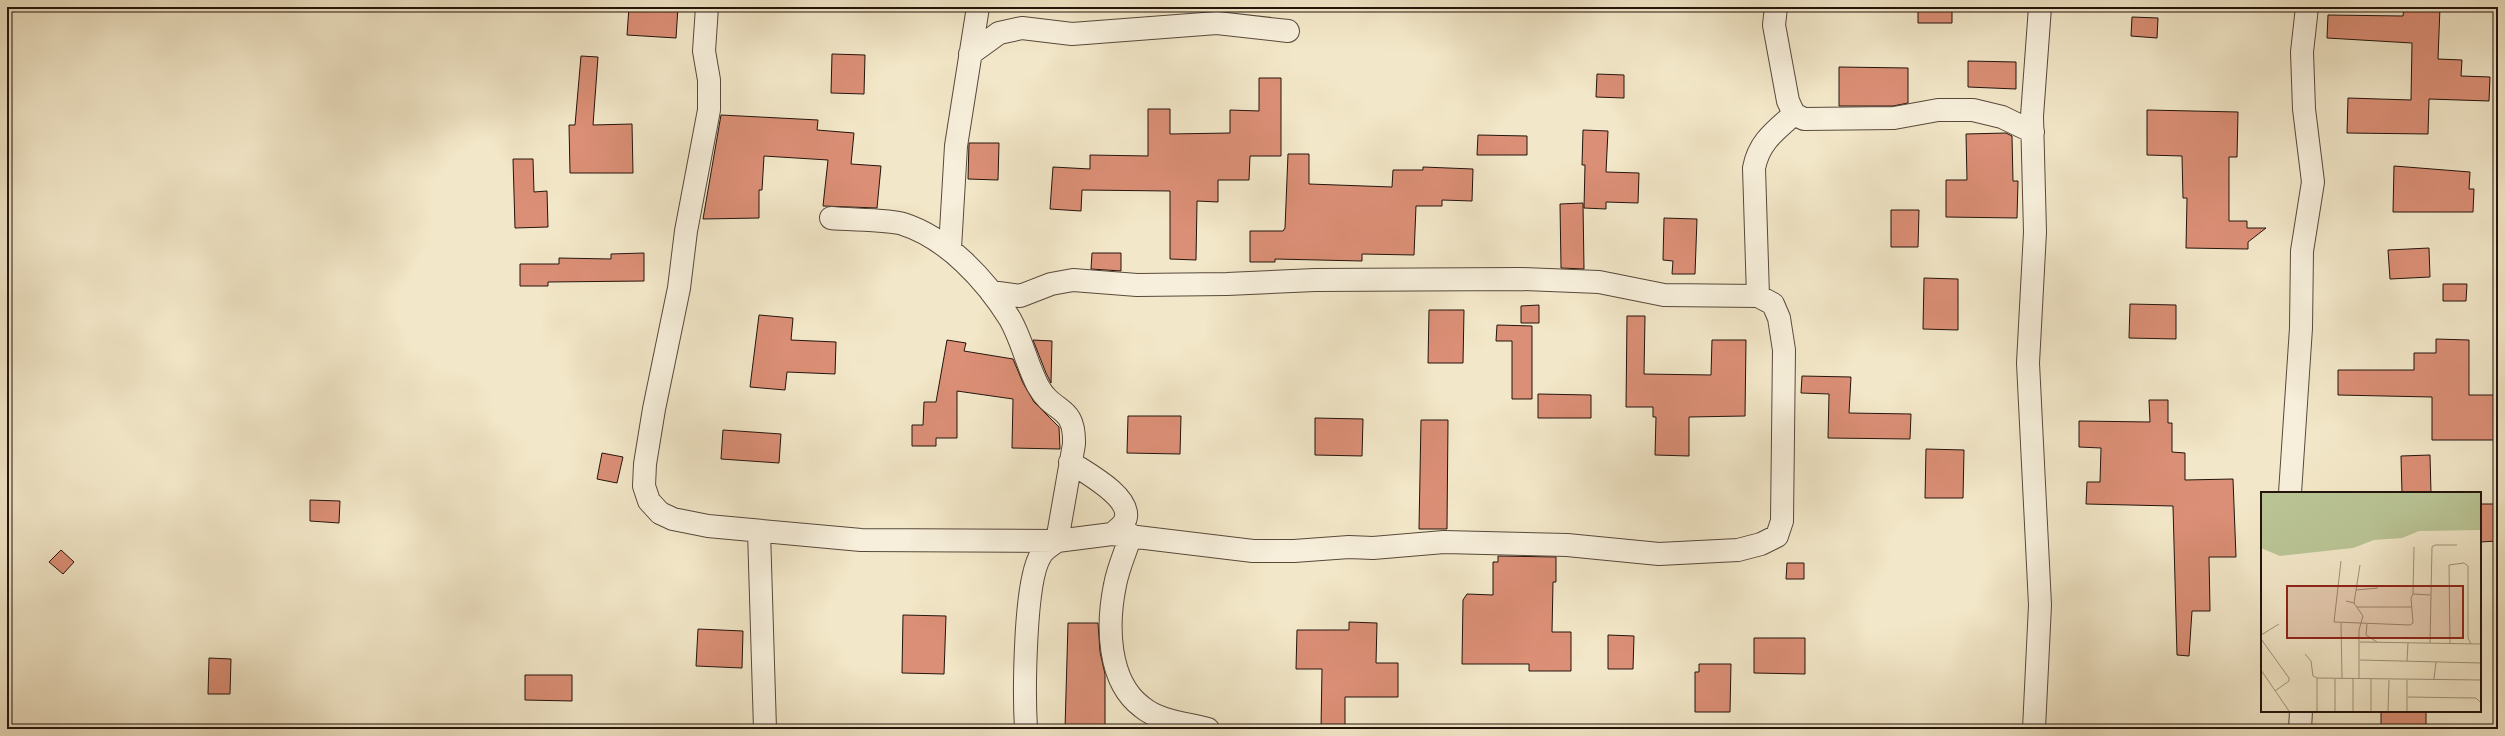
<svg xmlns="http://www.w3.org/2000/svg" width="2505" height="736" viewBox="0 0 2505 736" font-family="Vollkorn,serif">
  <rect width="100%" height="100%" fill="#f2e7c8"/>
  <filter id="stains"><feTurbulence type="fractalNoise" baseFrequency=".005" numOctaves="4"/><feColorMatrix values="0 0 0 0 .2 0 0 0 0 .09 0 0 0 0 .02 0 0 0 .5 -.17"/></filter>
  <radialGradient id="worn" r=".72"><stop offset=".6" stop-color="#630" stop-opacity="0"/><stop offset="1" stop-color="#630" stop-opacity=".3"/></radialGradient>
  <!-- building -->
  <path fill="#db8f76" stroke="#24140c" d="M629 7H678L676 38 627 35Z
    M1918 7H1952V23H1918Z
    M2404 7H2440L2438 59 2462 60 2461 76 2490 77 2489 101 2429 99 2428 134 2347 133 2348 98 2411 100 2412 43 2327 38 2328 15 2403 16Z
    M2132 17 2158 18 2157 38 2131 36Z
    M832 54 865 55 864 94 831 93Z
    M581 56 598 57 593 125 632 124 633 173H570L569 125H575Z
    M1968 61 2016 62V89L1968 87Z
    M1839 67 1908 68V103L1893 106H1839Z
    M1597 74 1624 75V98L1596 97Z
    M1259 78H1281V156H1250L1249 180H1218V202L1197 201 1196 260 1170 259V191L1082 190 1081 211 1050 209 1053 167 1090 169V155L1148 156V109H1170V134L1230 133V110L1259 111Z
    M2147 110 2238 112 2237 157H2229V221H2247V228H2266L2248 242V249L2186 248 2187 198H2183L2182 156 2147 155Z
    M721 115 818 120 817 130 854 133 851 164 881 166 877 208 823 206 828 160 764 156 762 190H759V218L703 219Z
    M1583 130 1608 131 1606 172 1639 173 1638 203 1606 202V209L1584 208 1585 165H1582Z
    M2006 133 2012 136 2013 181H2018L2017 218 1946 217V180H1967L1966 134Z
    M1478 135 1527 136V155H1477Z
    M969 143H999L998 180 968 179Z
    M1288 154H1309V184L1392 187 1393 170H1423V167L1473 169 1472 201 1442 200V206H1416L1414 255 1362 254V261L1275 259V262H1250V231H1283L1285 228Z
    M513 159H533L534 192 547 191 548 227 515 228Z
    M2394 166 2470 172 2469 189H2474L2473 212H2393Z
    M1583 203 1584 269 1561 268 1560 204Z
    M1891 210H1919L1918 247H1891Z
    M1664 218 1697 219 1695 274H1672L1673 261 1663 260Z
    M2429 248 2430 277 2390 279 2388 250Z
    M644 253V281L548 282V286H520V264H559V258L611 259V254Z
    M1092 253H1121V271L1091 269Z
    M1924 278 1958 279V330L1923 329Z
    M2443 284H2467L2466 301H2443Z
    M2130 304 2176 305V339L2129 338Z
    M1539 305V323H1521V306Z
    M1429 310H1464L1463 363H1428Z
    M759 315 793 318 791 340 836 342 835 374 787 372 785 390 750 387Z
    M1627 316H1645L1644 374 1711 375 1712 340H1746L1745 416 1689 417V456L1655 455 1656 417H1653V407H1626Z
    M1497 325 1532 326V399H1512V341H1496Z
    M2436 339 2469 340V395H2498V440H2432V397L2338 395V370H2414V353H2436Z
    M947 340 966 343 964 351 1013 359 1023 383 1034 402 1059 427 1060 449 1012 448 1013 399 957 391V438H936V446H912V425H923L924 402H936Z
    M1033 340 1052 341 1051 383 1046 373Z
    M1802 376 1851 377 1849 413 1911 414 1910 439 1828 438 1829 394 1801 393Z
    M1538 394 1591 395V418H1538Z
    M2149 400H2168V423H2172V452L2185 453V480L2233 479 2236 557H2209L2210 611H2192L2189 656 2177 655 2173 506 2086 504 2087 482H2100L2101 448 2079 447V421L2150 422Z
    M1128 416H1181L1180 454 1127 453Z
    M1315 418 1363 419 1362 456 1315 455Z
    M1421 420H1448L1447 529H1419Z
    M723 430 781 434 779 463 721 459Z
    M1926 449 1964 450 1963 498H1925Z
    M602 453 623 457 617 483 597 479Z
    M2430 455 2431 493H2402L2401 456Z
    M310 500 340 501 339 523 310 521Z
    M2480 504H2498V541L2480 542Z
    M61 550 74 562 63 574 49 562Z
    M1498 556 1556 557V582H1553L1552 632H1571V671H1529V664H1462L1463 600 1467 594 1493 595V562H1498Z
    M1787 563H1804V579H1786Z
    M903 615 946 616 944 674 902 673Z
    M1349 622 1377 623 1376 663H1398V697H1345V729H1321L1322 669H1296L1297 630H1349Z
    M1068 623H1098L1100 652 1105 674V729H1065Z
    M698 629 743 631 742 668 696 666Z
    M1608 635 1634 636 1633 669H1608Z
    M1754 638H1805V674L1754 673Z
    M209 658 231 659 230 694H208Z
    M1699 664H1731L1730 712H1695V672H1699Z
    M525 675H572V701L525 700Z
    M2426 711V729H2381V712Z"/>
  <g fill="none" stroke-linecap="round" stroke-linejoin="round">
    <!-- minor casing -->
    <g stroke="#58493b" stroke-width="24">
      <path id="minor" d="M707 7 704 51 709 80V110L686 231 679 288 654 409 645 464 644 486 649 501 660 513 673 519 708 526 861 540 1057 541 1112 534 1253 551H1294L1349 547 1373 548 1444 542 1567 545 1659 554 1738 550 1761 544 1777 536 1782 521 1784 350 1779 318 1773 304 1758 296 1664 295 1599 282 1521 279 1315 280 1227 284 1137 285 1073 280 1051 284 1020 296 991 292
        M1776 7 1774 25 1788 101 1794 114 1804 119 1894 118 1938 110H1973L2002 117 2033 132
        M970 54 999 33 1022 28 1072 34 1217 23 1288 31
        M831 218C848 220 889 219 903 224 947 238 986 280 1010 319 1022 340 1027 365 1038 386 1054 415 1075 404 1074 444L1057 541C1052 545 1044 549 1041 555 1024 580 1024 696 1026 729
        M950 248 956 146 978 7
        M1758 296 1754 168C1759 142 1775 131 1794 114
        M1070 462C1086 473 1129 495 1126 517 1125 524 1117 530 1112 534
        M2290 493 2301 328 2302 251 2313 182 2304 109 2302 52 2307 7
        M759 531 765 729
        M1131 535C1126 551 1118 568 1115 585 1107 624 1107 681 1142 707 1160 722 1186 723 1208 729
        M2034 729 2040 605 2028 363 2035 232 2032 116 2040 7
        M2300 729 2301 711"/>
    </g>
    <!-- minor -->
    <use href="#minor" stroke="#f7efdb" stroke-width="22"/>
  </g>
  <!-- overview -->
  <g transform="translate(2261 492)">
    <rect width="220" height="220" fill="#f2e7c8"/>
    <path d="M0 1H220V38L158 39 141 46 113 48 92 56 19 64 0 56Z" fill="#bac596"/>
    <path fill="none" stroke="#a0937d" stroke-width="1" d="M80 69 73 130 149 133 152 131 150 106 152 102 153 55M95 98 117 96M152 102 169 103M85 109 93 111 102 124 98 138V187M93 111 99 73M96 115H150M80 131 81 186M106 132 105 143 116 150M0 143 18 132M0 147 28 186V189L14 199M99 150 220 152M169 151 171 55 174 53H196M189 152 188 73 203 71 207 74V146L210 152M44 162 50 169 52 184 56 186 220 188M99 168 220 171M146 169 147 151M0 178 28 219M92 187V219M110 187V219M173 187 175 170M146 188V219M147 205 215 206 220 211M56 219V186M74 219V187M127 219 128 188"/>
    <path fill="#8f2418" fill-opacity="0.15" stroke="#8f2418" stroke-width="2" d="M26 94H202V146H26Z"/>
    <rect width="220" height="220" fill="none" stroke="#24140c" stroke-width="2"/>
  </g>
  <!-- margin -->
  <rect width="2505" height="736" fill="none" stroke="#f2e7c8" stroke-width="24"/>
  <rect x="8" y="8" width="2489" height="720" fill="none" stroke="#24140c" stroke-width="2"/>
  <rect x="12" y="12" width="2481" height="712" fill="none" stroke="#24140c"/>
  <rect width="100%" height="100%" filter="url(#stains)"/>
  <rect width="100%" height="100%" fill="url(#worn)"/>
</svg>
